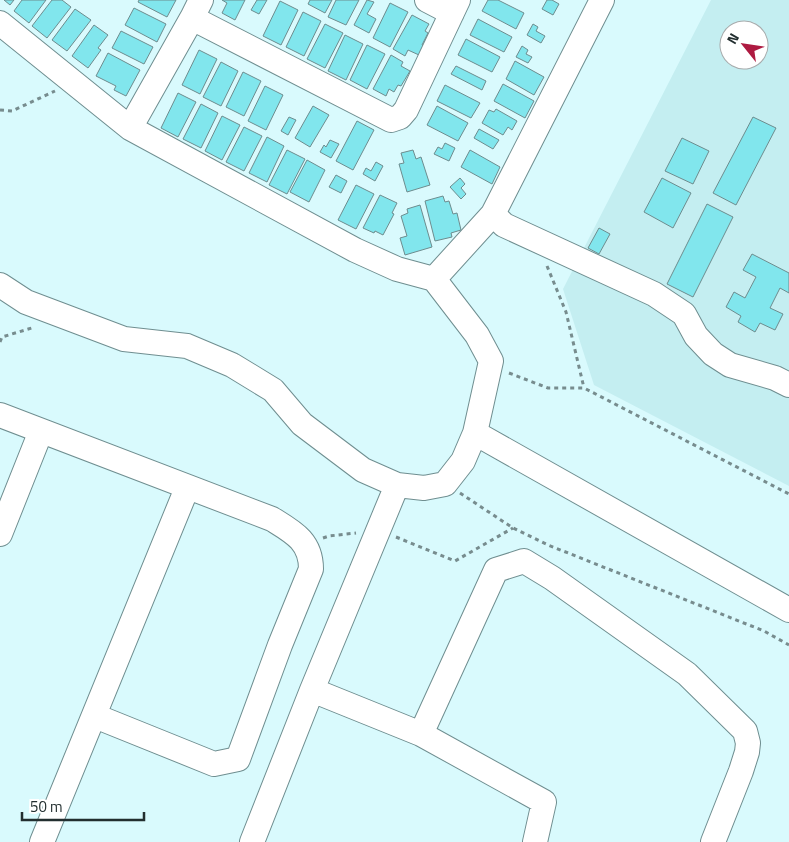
<svg xmlns="http://www.w3.org/2000/svg" width="789" height="842" viewBox="0 0 789 842" font-family="'Titillium Web',sans-serif">
  <rect width="100%" height="100%" fill="#d9fafd"/>
  <!-- built -->
  <path fill="#c4eef1" fill-rule="evenodd" d="M711 0H789V486L594 385 563 289ZM729 30H759V60H729Z"/>
  <!-- building -->
  <path fill="#81e6ed" stroke="#6d8c8e" d="M4 0H14L10 5Z
    M22 0H46L29 23 14 11Z
    M52 0H62L71 7 47 38 32 26Z
    M139 0H176L167 17 138 2Z
    M222 0H245L235 20 222 13 227 3Z
    M257 0H267L259 14 251 10Z
    M310 0H332L325 13 308 4Z
    M336 0H359L346 25 328 17Z
    M367 0 374 2 367 14 376 19 369 33 354 25Z
    M488 0H498L524 13 516 29 482 11Z
    M547 0H552L559 4 553 15 542 9Z
    M280 1 298 10 281 45 263 36Z
    M390 3 408 12 390 47 373 38Z
    M134 8 166 24 157 42 125 25Z
    M75 9 91 20 67 51 52 40Z
    M303 12 321 21 304 56 286 47Z
    M412 15 429 24 425 31 428 33 422 45 424 46 419 55 408 50 405 56 393 49Z
    M478 19 512 37 504 52 470 35Z
    M325 24 343 33 325 68 307 59Z
    M533 24 538 27 536 31 545 36 541 43 527 35Z
    M94 25 108 35 98 48 101 50 88 68 72 56Z
    M121 31 153 47 144 64 112 48Z
    M345 35 363 44 346 80 328 71Z
    M466 39 500 57 492 72 458 55Z
    M367 45 385 54 367 89 350 80Z
    M522 46 528 50 526 54 532 57 528 63 516 57Z
    M199 50 217 59 200 94 182 85Z
    M108 53 140 70 126 96 114 90 116 86 96 76Z
    M391 55 403 62 401 66 410 71 401 86 398 85 394 92 389 89 386 96 373 89Z
    M515 61 544 77 534 95 506 79Z
    M221 62 238 71 221 106 203 97Z
    M456 66 486 81 482 90 451 74Z
    M243 72 261 81 244 116 226 107Z
    M503 84 534 101 525 118 494 101Z
    M445 85 480 103 471 118 437 101Z
    M265 86 283 95 266 130 248 121Z
    M178 93 196 102 178 137 161 128Z
    M201 104 218 113 201 148 183 139Z
    M313 106 329 115 310 147 295 138Z
    M437 106 468 123 458 141 427 125Z
    M496 109 517 121 512 130 508 127 503 135 482 123 489 110 494 112Z
    M222 116 240 125 222 160 205 151Z
    M289 117 296 120 288 135 281 131Z
    M753 117 776 128 736 205 713 193Z
    M357 121 374 130 353 170 336 161Z
    M244 127 262 136 244 171 226 162Z
    M479 129 499 140 493 149 474 138Z
    M267 137 284 146 267 182 249 173Z
    M682 138 709 151 693 184 665 171Z
    M330 140 339 144 331 158 320 152 324 145 326 147Z
    M445 143 455 148 449 161 434 154 438 147 442 149Z
    M287 150 305 159 287 194 269 185Z
    M413 150 416 159 421 157 430 185 407 192 399 164 404 163 401 153Z
    M470 150 500 167 492 184 461 167Z
    M307 160 325 170 309 202 290 192Z
    M376 162 383 166 375 181 363 174 366 168 371 171Z
    M336 175 347 181 341 193 329 187Z
    M460 178 465 184 461 188 466 194 461 199 450 187Z
    M662 178 691 193 673 228 644 212Z
    M356 185 374 194 356 229 338 220Z
    M380 195 397 203 392 213 394 214 383 235 375 231 374 233 363 228Z
    M443 196 445 202 449 201 453 214 457 213 461 230 451 233 452 237 435 241 425 201Z
    M707 204 733 217 693 297 667 284Z
    M420 205 432 247 405 255 400 238 407 236 401 216 408 213 407 209Z
    M599 228 610 234 599 254 588 248Z
    M752 254 789 273V293L780 288 770 308 783 314 775 330 760 323 755 332 738 322 741 316 726 307 734 292 745 298 756 277 743 270Z"/>
  <g fill="none" stroke-linecap="round" stroke-linejoin="round">
    <!-- minor casing -->
    <g stroke="#6f8e90" stroke-width="26">
      <path id="minor" d="M201 0 192 18 391 120 400 117 406 110 458 0
        M427 0 452 13
        M0 23 130 128 355 250 397 269 434 279 477 335 491 361 475 433 463 461 445 484 424 488 397 485 363 470 302 424 273 390 232 365 187 346 124 339 26 302 0 285
        M130 128 192 18
        M493 214 504 225 654 294 684 314 696 336 713 354 730 365 775 378 789 385
        M434 279 493 214 602 0
        M0 415 272 519C293 532 311 541 311 569L280 645 238 759 214 764 95 716
        M475 433 789 610
        M0 534 41 431
        M312 690 421 734 544 802 535 842
        M421 734 496 570 524 561 552 578 687 674 745 731 748 743 747 752 741 771 713 842
        M42 842 187 488
        M252 842 312 690 397 485"/>
    </g>
    <!-- path -->
    <path stroke="#778c8e" stroke-width="3" stroke-dasharray="4 4" stroke-linecap="butt" d="M0 110 12 111 55 91
      M547 266 566 312 584 388
      M0 342 2 337 35 327
      M509 373 548 388H584L789 494
      M460 493 513 528 548 545 764 631 789 645
      M396 537 455 561 513 528
      M323 538 329 536 356 533"/>
    <!-- minor -->
    <use href="#minor" stroke="#fff" stroke-width="24"/>
  </g>
  <!-- north arrow -->
  <g transform="translate(744 45) rotate(300)"><circle r="24" fill="#ffffff" stroke="#a7abac"/>
  <path d="M0-4L9 19L0 12L-9 19Z" fill="#ae1a41"/>
  <text y="-8" font-size="14" font-weight="bold" text-anchor="middle" fill="#222e2f">N</text>
  </g>
  <!-- scale -->
  <path d="M22 812v8h122v-8" fill="none" stroke="#222e2f" stroke-width="2.5"/>
  <text x="30" y="812" font-size="15" fill="#222e2f" stroke="#ffffff" stroke-width="4" paint-order="stroke">50 m</text>
</svg>
